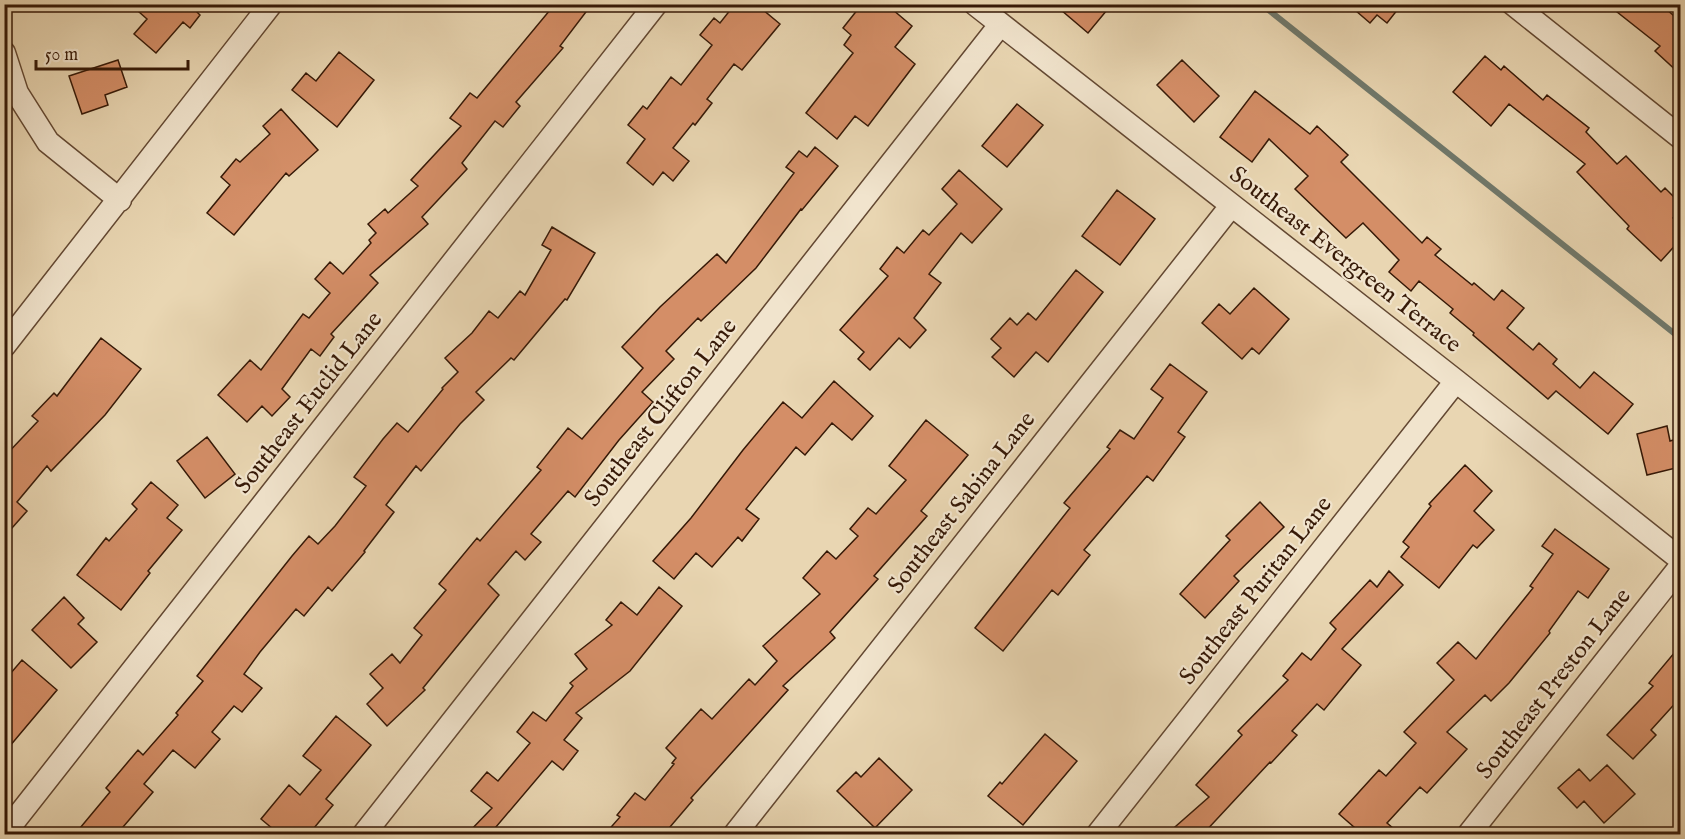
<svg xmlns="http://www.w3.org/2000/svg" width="1685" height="839" viewBox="0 0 1685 839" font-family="'IM FELL English',serif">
  <rect width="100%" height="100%" fill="#e9d6b2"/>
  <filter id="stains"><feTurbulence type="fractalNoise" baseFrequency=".00333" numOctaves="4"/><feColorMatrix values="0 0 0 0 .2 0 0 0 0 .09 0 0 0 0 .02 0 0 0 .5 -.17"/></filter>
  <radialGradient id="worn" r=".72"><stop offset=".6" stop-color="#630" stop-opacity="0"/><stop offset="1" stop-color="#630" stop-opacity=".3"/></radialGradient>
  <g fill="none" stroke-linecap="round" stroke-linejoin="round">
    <!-- stream -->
    <path stroke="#70796c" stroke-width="6" d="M1261 4 1680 338"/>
  </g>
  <!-- building -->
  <path fill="#d48e67" stroke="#361907" stroke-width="1.5" d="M130 4H198L194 9 200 15 190 28 183 22 156 53 134 34 147 19Z
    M555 4H592L560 46 563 48 516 102 520 106 503 127 495 121 462 163 467 169 422 217 428 224 370 275 378 283 331 334 334 337 320 356 311 349 282 389 290 397 272 416 262 406 247 422 218 395 250 360 261 370 303 314 309 318 330 293 315 279 330 262 343 274 371 243 369 240 376 233 368 224 385 209 388 213 418 186 411 180 461 126 450 118 470 93 477 98Z
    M735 4H756L780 24 742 70 734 64 707 99 712 103 695 125 693 123 673 148 689 161 673 181 663 172 653 185 627 163 645 139 628 125 643 106 647 109 671 77 681 85 712 45 700 35 714 18 720 23Z
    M862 4H886L912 26 895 47 915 64 868 126 855 116 837 139 806 113 853 53 844 45 851 35 843 28Z
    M1054 4H1112L1088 33Z
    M1348 4H1402L1387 23 1377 15 1370 23Z
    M1607 4H1660L1680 21V74L1655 51 1660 46Z
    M339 52 374 80 337 127 292 90 306 73 316 81Z
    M1485 56 1501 70 1504 66 1543 100 1547 95 1589 128 1586 132 1617 164 1626 156 1661 192 1665 188 1680 203V209L1673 218 1680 225V240L1661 261 1627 229 1629 226 1577 172 1585 164 1509 104 1491 126 1453 92Z
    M118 60 127 87 105 95 108 105 82 114 69 76Z
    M1182 60 1219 96 1194 122 1157 85Z
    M1255 91 1310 134 1317 126 1348 155 1341 162 1422 243 1427 237 1441 249 1435 255 1472 285 1474 283 1494 300 1502 290 1524 308 1507 328 1533 350 1539 343 1557 359 1553 364 1580 388 1594 372 1633 404 1608 434 1556 391 1548 399 1473 335 1474 333 1450 313 1453 309 1419 281 1411 291 1389 272 1399 260 1363 223 1346 238 1295 189 1308 176 1269 139 1252 162 1220 137Z
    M1017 104 1043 125 1007 167 982 146Z
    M281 109 318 150 289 176 286 173 234 235 207 213 230 185 221 177 236 159 240 162 270 134 263 126Z
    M815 147 838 166 802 210 801 209 756 268 701 321 698 318 666 351 674 359 642 392 653 402 619 440 575 497 568 491 531 534 541 542 525 560 516 551 488 584 499 595 423 688 425 690 387 726 367 704 383 688 370 674 392 654 400 663 422 635 414 628 446 590 439 584 477 538 480 541 541 470 537 467 568 428 582 439 643 368 622 347 660 307 717 254 726 263 794 173 786 167 799 151 807 157Z
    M959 170 1002 209 972 243 961 233 929 274 941 283 914 318 926 330 910 348 899 338 870 370 858 359 864 352 840 330 888 276 880 269 897 247 904 253 923 230 929 235 957 204 942 189Z
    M1117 190 1155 219 1120 265 1082 236Z
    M552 227 595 253 567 300 565 299 514 360 511 358 476 392 484 400 460 424 421 471 416 466 386 505 394 512 364 551 365 552 332 591 328 587 304 616 296 609 260 652 244 674 262 688 242 712 234 706 212 732 220 739 195 768 173 750 144 784 153 792 117 834H75L110 792 106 788 138 750 143 755 178 715 176 713 203 681 197 676 292 556 309 536 318 544 335 526 366 486 354 477 383 439 397 423 408 432 443 389 442 388 458 372 445 358 472 333 489 311 498 318 520 291 525 295 551 250 542 245Z
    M1076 270 1103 292 1048 362 1036 352 1014 377 992 357 1001 348 991 339 1010 318 1017 325 1028 313 1036 320Z
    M1254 288 1289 319 1259 354 1252 348 1242 359 1202 323 1219 304 1230 314Z
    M101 338 141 369 105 415 51 471 47 466 17 502 27 511 4 537V457L38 421 32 416 54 393 57 396Z
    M1170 364 1207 392 1178 432 1185 437 1153 481 1147 476 1084 550 1090 555 1058 595 1052 590 1003 651 975 628 1070 508 1064 503 1110 449 1107 447 1120 430 1134 439 1163 398 1151 389Z
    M834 381 873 416 852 440 832 423 805 455 796 447 746 509 759 519 742 541 738 537 712 567 696 553 674 579 653 561 691 518 743 450 783 402 802 418Z
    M926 420 968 455 921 511 927 516 874 576 878 579 830 632 835 638 783 686 788 690 691 798 693 800 664 834H605L620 817 617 815 635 793 645 800 674 764 672 763 676 758 666 748 701 709 712 719 749 679 755 685 777 661 763 646 820 594 803 578 827 551 836 559 858 536 850 529 868 508 876 514 906 480 889 466Z
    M1667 426 1670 441 1680 438V467L1647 475 1637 434Z
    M207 437 235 474 205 498 177 461Z
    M1465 465 1492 491 1474 511 1494 530 1477 548 1473 545 1439 588 1401 557 1409 547 1403 542 1431 506 1429 504Z
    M151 482 178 505 167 518 182 530 148 571 150 573 121 610 77 575 106 538 109 541 137 509 132 504Z
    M1260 502 1284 527 1234 576 1239 581 1205 618 1180 594 1230 540 1226 536Z
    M1555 529 1609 569 1588 598 1578 591 1549 631 1550 633 1509 683 1491 701 1485 695 1447 732 1467 749 1427 793 1420 787 1387 823 1400 834H1362L1339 814 1379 770 1386 776 1416 743 1404 732 1454 680 1437 663 1458 642 1476 659 1533 588 1530 586 1553 554 1542 546Z
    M1389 571 1403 585 1342 649 1361 665 1324 710 1317 704 1292 731 1297 735 1271 763 1270 762 1203 834H1167L1209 797 1196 785 1242 735 1238 731 1288 680 1283 676 1302 653 1311 660 1336 629 1330 623 1370 580 1377 587Z
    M659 587 682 606 630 671 576 713 582 718 564 740 578 751 563 770 552 761 490 834H467L492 808 471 791 487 772 498 781 530 743 517 732 533 712 546 721 573 686 570 683 587 669 575 654 612 625 606 620 621 602 637 615Z
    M64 597 84 618 78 624 97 642 71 668 32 630Z
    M1680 646V698L1651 730 1656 735 1633 759 1607 735 1653 686 1649 683Z
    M22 660 57 690 4 753V681Z
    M336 716 371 745 326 799 333 805 309 834H279L261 819 289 785 300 795 321 770 303 756Z
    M1045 734 1077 761 1023 825 988 796 1000 782 1002 784Z
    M879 758 912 790 875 828 837 791 856 772 861 777Z
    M1607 765 1635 794 1604 823 1584 801 1577 808 1558 788 1579 769 1590 781Z"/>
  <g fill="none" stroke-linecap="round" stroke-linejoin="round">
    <!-- minor casing -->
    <g stroke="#634832" stroke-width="25">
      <path id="minor" d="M975 4 1456 381 1680 559
        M1513 4 1680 137
        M4 53 17 93 48 142 120 200
        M4 346 271 4
        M4 834 656 4
        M364 834 1000 25
        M735 834 1231 206
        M1098 834 1456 381
        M1469 834 1680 567"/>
    </g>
    <!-- minor -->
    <use href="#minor" stroke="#f1e4cd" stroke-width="22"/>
  </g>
  <g text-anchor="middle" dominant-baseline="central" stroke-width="4.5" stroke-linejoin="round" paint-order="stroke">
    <!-- street labels -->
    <g font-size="24" fill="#361907" stroke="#f1e4cd">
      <text transform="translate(1345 260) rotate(38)">Southeast Evergreen Terrace</text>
      <text transform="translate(309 403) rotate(-52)">Southeast Euclid Lane</text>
      <text transform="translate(661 413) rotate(-52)">Southeast Clifton Lane</text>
      <text transform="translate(962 503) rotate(-52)">Southeast Sabina Lane</text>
      <text transform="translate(1256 591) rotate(-52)">Southeast Puritan Lane</text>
      <text transform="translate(1554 684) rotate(-52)">Southeast Preston Lane</text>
    </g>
  </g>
  <!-- margin -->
  <rect width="1685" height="839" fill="none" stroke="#e9d6b2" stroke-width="24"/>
  <rect x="6" y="6" width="1673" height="827" fill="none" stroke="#361907" stroke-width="3"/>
  <rect x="12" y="12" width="1661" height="815" fill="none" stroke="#361907" stroke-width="1.5"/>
  <!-- scale -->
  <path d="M36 60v9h152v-9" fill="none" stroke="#361907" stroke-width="3"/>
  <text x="45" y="60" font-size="18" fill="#361907" stroke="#f1e4cd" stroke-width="4.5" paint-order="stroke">50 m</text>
  <rect width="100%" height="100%" filter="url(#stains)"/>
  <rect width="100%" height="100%" fill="url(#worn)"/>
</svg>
